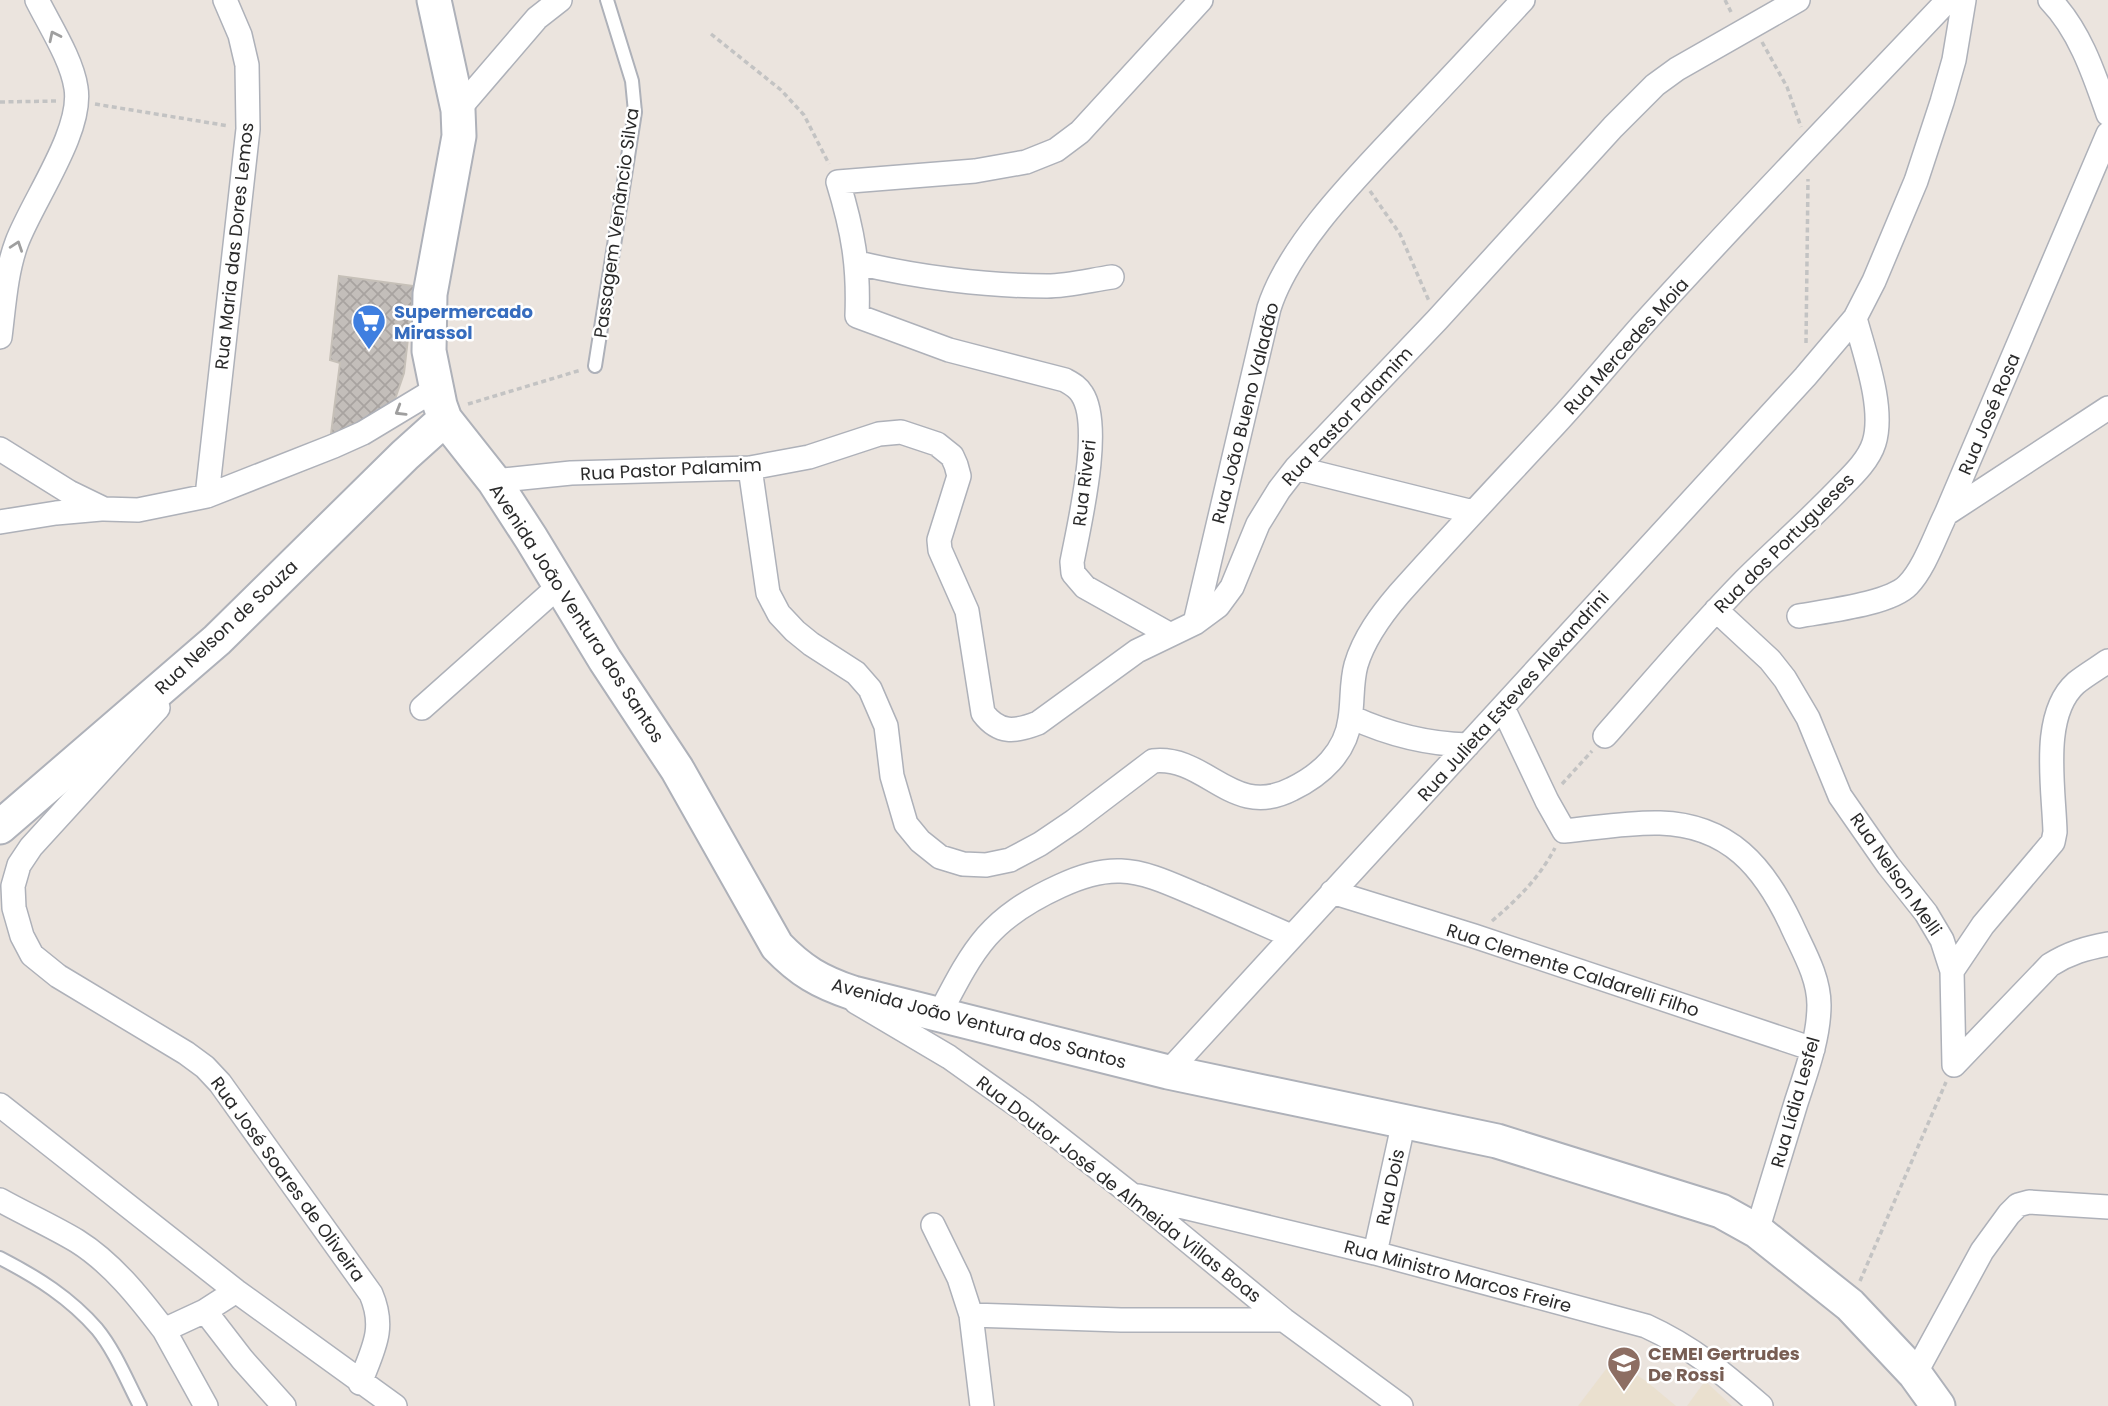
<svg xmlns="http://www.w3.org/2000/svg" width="2108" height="1406" viewBox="0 0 2108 1406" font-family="Poppins,sans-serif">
  <defs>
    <pattern id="building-cross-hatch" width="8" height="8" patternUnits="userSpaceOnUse" patternTransform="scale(1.75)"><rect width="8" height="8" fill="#c3beba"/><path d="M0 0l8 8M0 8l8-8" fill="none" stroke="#a8a3a0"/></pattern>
  </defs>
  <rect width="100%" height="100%" fill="#ebe4de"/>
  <!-- education -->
  <path fill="#eae0cf" d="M1613 1360 1646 1381 1676 1406H1578Z
    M1705 1381 1732 1406H1687Z"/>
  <!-- building -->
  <path fill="url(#building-cross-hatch)" stroke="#c6c0b8" stroke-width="2" d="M339 276 414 286 404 373 392 408 331 434 340 363 330 360Z"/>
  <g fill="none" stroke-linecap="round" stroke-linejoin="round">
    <!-- lane casing -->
    <g stroke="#aeb1b9" stroke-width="16">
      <path id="lane" d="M595 366 635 112 632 81 607 0
        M0 1258C37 1277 70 1298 97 1329 115 1351 127 1381 140 1406"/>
    </g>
    <!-- street casing -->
    <g stroke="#aeb1b9" stroke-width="26">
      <path id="street" d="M2050 0C2080 31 2094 74 2108 114
        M458 110 537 18 560 0
        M858 263C917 277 986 286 1047 286 1068 286 1091 280 1112 277
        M0 337C4 305 6 271 17 242 33 200 83 131 76 88 72 60 50 26 37 0
        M0 449 69 492 104 509 138 510 207 496 334 446 363 433 436 389
        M750 468 768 593 779 614 795 631 811 644 856 673 870 689 886 726 892 776 906 824 920 841 940 857 963 864 986 865 1010 860 1040 844 1074 821 1153 761C1207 755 1232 820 1292 789 1321 775 1346 752 1350 719 1353 701 1351 683 1356 665 1364 638 1381 615 1399 594 1448 539 1499 485 1549 431 1582 396 1612 359 1644 323 1743 213 1846 108 1948 0
        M1296 468 1473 512
        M494 481 571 473 750 468 809 457 879 434 901 432 937 444 952 456 956 465 959 476 939 540 940 550 967 611 983 713C999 734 1015 732 1038 723L1137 651 1195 623 1218 606 1232 587 1258 524 1279 490 1296 468 1437 320 1613 127 1655 85 1677 69 1798 0
        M207 496 248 129 247 65 240 35 225 0
        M1946 514 2108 408
        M0 522 56 513 101 509
        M1716 610 1770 660 1785 679 1808 718 1840 796 1888 865 1926 913 1942 940 1952 971 1954 1065 2050 965C2069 953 2086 948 2108 944
        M1799 616C1826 611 1890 604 1908 585 1925 567 1935 536 1946 514L2108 134
        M1195 623 1269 308C1289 245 1357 177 1402 129 1443 86 1483 43 1523 0
        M1169 634 1085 587 1073 573 1072 562C1079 525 1103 426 1082 394 1078 387 1072 384 1065 380L949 350 857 316C859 265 853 231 838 182L975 171 1026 162 1056 150 1080 132 1201 0
        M158 708 31 847 19 865 13 886 14 908 22 936 32 955 58 976 186 1053 205 1067 220 1083 371 1294C386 1329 373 1349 360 1383
        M422 708 559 586
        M1503 708 1547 801 1564 831C1596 828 1629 822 1660 823 1729 825 1764 867 1791 924 1802 949 1819 976 1819 1005 1819 1038 1806 1072 1796 1103 1783 1146 1770 1188 1757 1231
        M1351 717C1390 735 1426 744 1468 745
        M1605 736C1651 684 1695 631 1744 581 1776 549 1811 519 1843 485 1855 473 1869 459 1874 443 1885 408 1864 352 1855 318
        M1332 892 1474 936 1813 1049
        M1952 971 1983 925 2053 842 2055 832C2054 788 2040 715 2076 683 2086 675 2098 668 2108 661
        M856 1002 949 1057 1025 1111 1132 1195 1284 1320 1401 1406
        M939 1015C974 948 988 919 1060 886 1079 877 1099 870 1121 871 1149 872 1177 887 1202 897 1232 910 1261 923 1291 936
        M1168 1072 1805 377 1855 318 1874 281 1916 181 1942 102 1954 60 1964 0
        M0 1105 236 1291 395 1406
        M1138 1196 1375 1253 1646 1326C1692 1347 1723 1373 1761 1406
        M0 1200C25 1214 52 1226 77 1241 112 1263 139 1297 164 1330L205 1311 236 1291
        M933 1225 959 1278 971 1315 982 1406
        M1375 1253 1404 1121
        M205 1311 242 1359 284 1406
        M971 1315 1121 1320H1284
        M164 1330 206 1406
        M1915 1374 1982 1251 2009 1214 2018 1205 2029 1202 2108 1207"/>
    </g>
    <!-- secondary casing -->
    <g stroke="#aeb1b9" stroke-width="37">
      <path id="secondary" d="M434 0 458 110 459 136 430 294 429 351 440 405 445 419 494 481 531 538 605 660 677 769 777 946C801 971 820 982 853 993L1168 1072 1497 1141 1721 1211 1757 1231 1850 1305 1915 1374 1938 1406
        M0 827 217 640 405 455 445 419"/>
    </g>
    <!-- path -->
    <path stroke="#c3c3c3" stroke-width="3.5" stroke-dasharray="5 3.5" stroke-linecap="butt" d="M1725 0 1732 14
      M711 34 781 90 804 115 829 164
      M1762 42 1787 87 1801 127
      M0 102 56 101
      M95 104 229 126
      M1370 191 1400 234 1429 301
      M1806 343 1808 179
      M468 404 581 370
      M1562 784 1592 751
      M1492 921C1518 899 1539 878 1555 848
      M1860 1281 1946 1082"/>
    <!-- lane -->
    <use href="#lane" stroke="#fff" stroke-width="12"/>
    <!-- street -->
    <use href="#street" stroke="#fff" stroke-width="23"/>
    <!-- secondary -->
    <use href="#secondary" stroke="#fff" stroke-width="33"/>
  </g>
  <!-- one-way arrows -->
  <defs><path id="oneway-chevron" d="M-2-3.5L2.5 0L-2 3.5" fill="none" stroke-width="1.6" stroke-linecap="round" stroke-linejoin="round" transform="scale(1.75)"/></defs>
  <g stroke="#9f9f9f">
    <use href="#oneway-chevron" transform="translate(54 36) rotate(-116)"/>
    <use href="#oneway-chevron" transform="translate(17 246) rotate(-71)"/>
    <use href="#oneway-chevron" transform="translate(400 411) rotate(149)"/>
  </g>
  <!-- icons -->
  <defs>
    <g id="supermarket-pin" transform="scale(1.75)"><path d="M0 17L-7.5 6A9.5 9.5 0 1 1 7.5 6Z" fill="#3f7fe0" stroke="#fff"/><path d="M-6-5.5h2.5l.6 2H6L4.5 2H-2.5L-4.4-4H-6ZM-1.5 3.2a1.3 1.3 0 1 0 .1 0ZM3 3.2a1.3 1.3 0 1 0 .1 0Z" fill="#fff"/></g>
    <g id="school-pin" transform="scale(1.75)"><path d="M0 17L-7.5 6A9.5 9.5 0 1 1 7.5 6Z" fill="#8d6e63" stroke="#fff"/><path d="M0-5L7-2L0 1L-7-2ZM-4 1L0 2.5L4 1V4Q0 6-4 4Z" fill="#fff"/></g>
  </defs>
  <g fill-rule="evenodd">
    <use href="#supermarket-pin" x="369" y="321"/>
    <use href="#school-pin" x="1624" y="1363"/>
  </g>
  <g text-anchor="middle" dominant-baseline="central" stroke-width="5" stroke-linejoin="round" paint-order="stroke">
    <!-- street labels -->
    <g font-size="18" fill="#2a2a2a" stroke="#fff">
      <text transform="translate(616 223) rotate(-82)">Passagem Venâncio Silva</text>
      <text transform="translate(234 246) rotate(-84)">Rua Maria das Dores Lemos</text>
      <text transform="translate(1626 346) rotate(-48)">Rua Mercedes Moia</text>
      <text transform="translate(1245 413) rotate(-76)">Rua João Bueno Valadão</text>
      <text transform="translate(1989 414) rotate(-67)">Rua José Rosa</text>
      <text transform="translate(1347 416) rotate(-47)">Rua Pastor Palamim</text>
      <text transform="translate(671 469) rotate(-3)">Rua Pastor Palamim</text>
      <text transform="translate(1084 483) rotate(-83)">Rua Riveri</text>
      <text transform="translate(1784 543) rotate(-45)">Rua dos Portugueses</text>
      <text transform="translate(577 613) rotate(57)">Avenida João Ventura dos Santos</text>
      <text transform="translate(226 627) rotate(-43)">Rua Nelson de Souza</text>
      <text transform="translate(1513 696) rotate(-48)">Rua Julieta Esteves Alexandrini</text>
      <text transform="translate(1896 874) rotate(55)">Rua Nelson Melli</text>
      <text transform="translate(1573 970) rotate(18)">Rua Clemente Caldarelli Filho</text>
      <text transform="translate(979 1023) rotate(15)">Avenida João Ventura dos Santos</text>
      <text transform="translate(1795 1102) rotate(-74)">Rua Lídia Lesfel</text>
      <text transform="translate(288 1179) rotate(54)">Rua José Soares de Oliveira</text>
      <text transform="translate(1390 1187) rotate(-78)">Rua Dois</text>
      <text transform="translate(1119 1189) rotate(38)">Rua Doutor José de Almeida Villas Boas</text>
      <text transform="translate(1458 1276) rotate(15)">Rua Ministro Marcos Freire</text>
    </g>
    <!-- shop labels -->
    <g font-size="18" font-weight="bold" fill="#366cbe" stroke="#fff" text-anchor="start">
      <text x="394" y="311">Supermercado<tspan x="394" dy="21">Mirassol</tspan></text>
    </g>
    <!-- education labels -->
    <g font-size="18" font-weight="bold" fill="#785e54" stroke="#fff" text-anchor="start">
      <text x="1648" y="1353">CEMEI Gertrudes<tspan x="1648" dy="21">De Rossi</tspan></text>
    </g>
  </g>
</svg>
